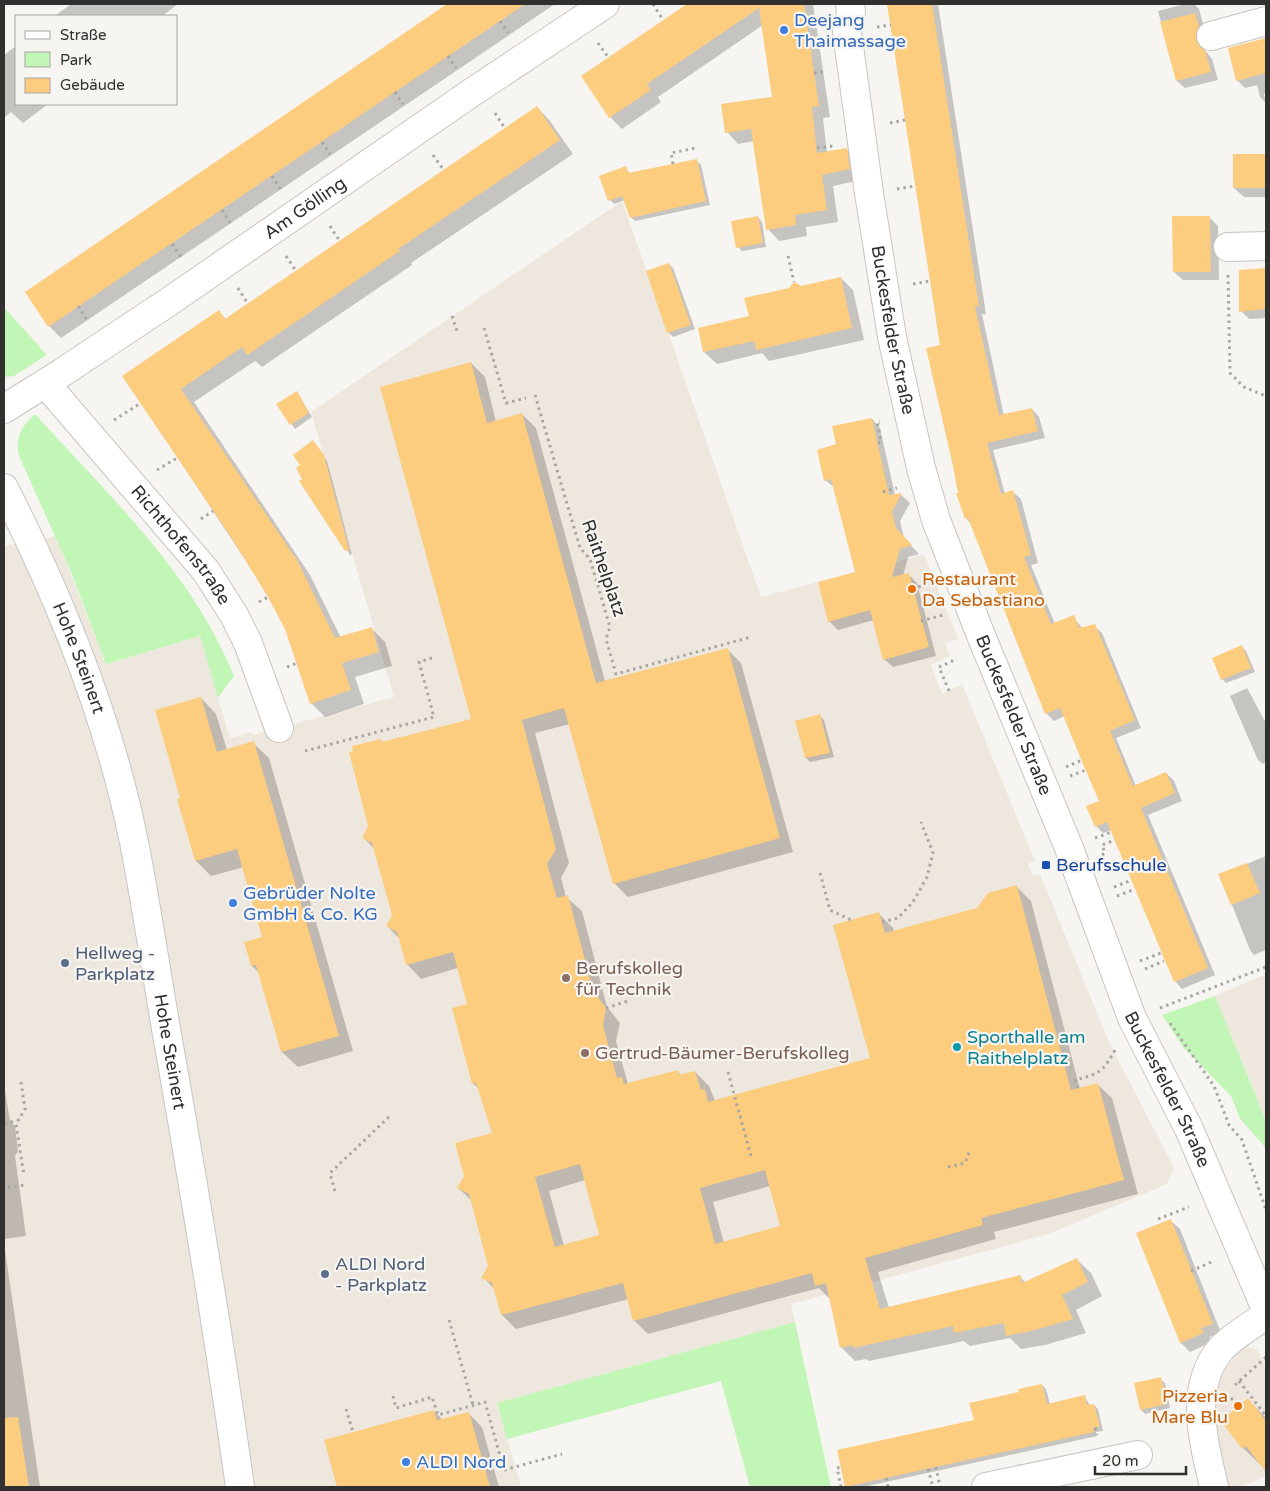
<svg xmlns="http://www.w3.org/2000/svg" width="1270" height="1491" viewBox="0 0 1270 1491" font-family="'Varela Round',sans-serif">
  <rect width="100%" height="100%" fill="#f7f5f1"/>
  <!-- built -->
  <path fill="#eee7dd" d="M622 201 761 597 924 554 958 639 945 643 950 656 931 665 942 694 962 684 1035 861 1028 864 1033 876 1040 874 1109 1042 1174 1168 1167 1184 1049 1234 791 1304 795 1322 497 1403 521 1487H4V546L56 536 106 664 200 636 230 738 251 732 252 735 394 697 311 412Z
    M1266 974V1121L1215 996Z
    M1245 1347 1256 1349 1266 1364V1476L1241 1487H1224L1211 1412 1222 1373 1236 1355Z"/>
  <!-- green -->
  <path fill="#c2f6b7" d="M4 307 47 355 14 376 4 377Z
    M35 414C109 496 192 572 234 676L218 698 200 636 106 664 71 572 19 456C15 438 21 426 35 414Z
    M1215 996 1266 1121V1148L1240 1119 1231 1096 1183 1047 1162 1015Z
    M795 1322 831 1487H750L721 1381 507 1439 497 1403Z"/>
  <!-- shadow -->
  <path fill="#0003" fill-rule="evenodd" d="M71 4H178L162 16H55Z
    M450 4H555L61 338 49 326 27 293Z
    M690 4H813L830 117 823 118 827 153 847 150 858 161 861 180 833 186 838 222 806 227 807 236 779 241 768 229 754 141 738 144 727 132 774 98 763 25 658 97 661 102 622 129 610 117 583 76Z
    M889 4H938L986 314H982L1004 416 1032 409 1039 417 1045 438 993 450 1005 494 1013 492 1021 499 1038 563 1031 565 1055 624 1073 617 1083 629 1094 626 1102 633 1141 728 1116 738 1136 786 1166 773 1174 781 1182 801 1148 815 1215 975 1182 989 1175 981 1112 830 1103 833 1096 826 1100 802 1065 716 1054 721 1046 713 972 525 966 518Z
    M1185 4H1194L1199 9 1206 35 1203 48 1212 59 1218 80 1185 88 1177 81 1158 11Z
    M1266 40V93L1264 94V97L1266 96V103L1260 97 1257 85 1245 88 1237 80 1230 49Z
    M16 46V104H48L23 123 11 112 4 118V55Z
    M537 107 550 121 573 154 411 263 412 265 262 367 255 361 194 402 310 575 341 638 372 629 385 642 392 666 355 677 364 704 325 717 312 704 286 629 269 596 124 376 219 312 227 320Z
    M1266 155V197H1244L1234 188V156Z
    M697 161 701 165 710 205 635 221 631 217 625 200 614 204 610 200 625 167 630 174Z
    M758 217 762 222 766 247 742 251 738 247Z
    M1209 217 1218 226 1219 280H1183L1174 272Z
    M669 264 673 268 695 329 673 337 668 332Z
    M1266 270V318L1249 319 1241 311 1240 272Z
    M841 278 853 290 864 340 769 361 762 353 717 364 704 352 750 317 800 287Z
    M471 363 485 377 496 422 522 414 536 428 605 681 727 649 741 663 793 852 628 897 614 883 570 724 535 733 569 863 561 878 566 897 582 911 607 1007 620 1023 616 1041 628 1084 677 1071 682 1076 695 1072 709 1086 715 1101 872 1059 879 914 893 928 894 932 977 910 1016 886 1031 901 1080 1089 1097 1084 1112 1098 1138 1194 994 1232 996 1239 878 1272 889 1308 1020 1277 1026 1283 1076 1259 1091 1273 1102 1296 1076 1310 1086 1333 1045 1345 1021 1349 1010 1338 970 1346 964 1341 869 1361 866 1359 855 1361 841 1347 830 1299 819 1288 648 1334 634 1320 629 1299 516 1329 502 1315 495 1290 483 1277 489 1266 472 1201 458 1188 494 1134 480 1090 473 1083 468 1005 458 968 421 979 407 964 400 939 387 926 393 916 375 850 363 837 369 827 381 740 384 743 472 720ZM585 1180 601 1236 564 1246 549 1191ZM770 1186 782 1227 724 1243 713 1202Z
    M297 392 312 417 295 429 278 405Z
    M872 419 880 428 895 495H901L910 503 900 521 904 538 919 554 908 557 903 576 908 574 917 583 936 656 893 667 884 659 874 620 838 630 829 621 857 573 835 488 825 480 838 445Z
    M313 441 327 461 352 554 350 555 304 479Z
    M1242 647 1246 651 1255 672 1226 683 1222 679Z
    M1247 688 1266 723V762L1263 764 1258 760 1230 696Z
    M201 698 216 714 227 750 253 743 269 758 353 1051 298 1067 282 1052 260 974 252 966 245 943 264 938 244 867 211 876 196 861 182 799Z
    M820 716 824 720 834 757 810 762 806 758Z
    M1266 856V950L1254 955 1250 950 1220 875Z
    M4 1085 10 1121 15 1126 18 1151 15 1156 26 1236 4 1239Z
    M1170 1220 1180 1229 1221 1333 1209 1337 1212 1342 1190 1352 1181 1343 1137 1233Z
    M4 1244 40 1487H4Z
    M1160 1379 1165 1383 1170 1408 1145 1414 1141 1410Z
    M1042 1385 1046 1389 1050 1404 1085 1397 1090 1406 1094 1405 1098 1409 1103 1431 1096 1432 1097 1436 863 1487 846 1486 975 1421 1020 1393Z
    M1248 1400 1266 1418V1470L1243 1448Z
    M434 1411 443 1420 468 1413 482 1427 499 1487H339L325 1441Z"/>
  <!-- building -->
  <path fill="#fccc7f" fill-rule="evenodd" d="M447 4H525L48 327 25 292Z
    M687 4H804L819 106 812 107 817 153 847 148 850 169 822 175 827 210 795 215 796 225 766 230 751 129 725 133 721 104 772 97 759 8 647 84 651 90 609 118 581 76Z
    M887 4H932L979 306 975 307 999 415 1032 408 1038 431 987 443 1001 494 1013 490 1031 555 1024 557 1051 624 1074 615 1079 628 1095 624 1135 720 1110 731 1133 786 1166 772 1175 793 1141 808 1208 968 1174 982 1107 822 1095 827 1086 806 1099 801 1083 764 1060 708 1045 714 968 518 965 519 956 493H958L953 466 926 348 940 345Z
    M1195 13 1199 26 1196 40 1200 47 1205 50 1211 72 1176 81 1160 22Z
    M1266 38V73L1236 81 1228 48Z
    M537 106 560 140 398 249 400 251 247 355 242 347 181 389 297 560 335 638 372 627 379 652 342 663 351 690 310 704 285 629 268 597 231 537 122 376 219 310 225 319Z
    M1233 154H1266V188H1233Z
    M697 159 706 201 630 218 622 196 608 201 599 176 626 166 628 173Z
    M758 216 763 243 736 248 731 221Z
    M1172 216H1210L1211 272H1173Z
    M669 263 691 325 667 333 646 271Z
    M1266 268V309L1239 312V270Z
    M841 277 852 328 756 350 754 341 703 352 698 328 749 316 744 298 789 288 794 282 801 286Z
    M471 362 487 423 522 413 596 683 728 648 780 838 613 884 564 708 522 720 556 849 547 864 557 898 568 895 593 991 606 1008 603 1026 617 1078 622 1077 624 1084 678 1070 679 1075 695 1071 701 1090 705 1089 708 1102 870 1058 833 925 879 912 885 933 977 908 988 893 1017 885 1071 1090 1098 1083 1124 1180 981 1218 983 1225 865 1258 880 1309 1021 1275 1022 1283 1077 1258 1088 1282 1062 1295 1073 1319 1031 1331 1006 1336 1004 1323 954 1333 953 1326 853 1348V1345L840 1348 826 1283 815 1286 812 1273 633 1321 623 1283 501 1315 492 1283 481 1278 488 1266 469 1194 457 1188 464 1176 455 1143 492 1133 476 1083 472 1084 452 1008 467 1004 453 952 406 965 397 932 386 926 392 915 372 843 362 838 368 826 349 752 353 751 352 746 381 739 382 742 471 719 380 387ZM580 1164 599 1235 555 1247 535 1177ZM765 1170 780 1226 715 1244 700 1188Z
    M297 391 309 413 290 425 276 404Z
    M872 418 889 495 902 493 892 512 896 528 912 545 900 549 892 577 909 573 929 647 883 660 870 610 828 622 818 582 855 572 831 479 824 481 817 450 836 444 832 426Z
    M313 440 324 455 332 486 349 550 345 551 299 481 302 479 296 468 300 465 293 455Z
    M1242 645 1251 668 1221 680 1212 658Z
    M201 697 217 752 254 741 339 1036 281 1052 256 965 251 966 244 942 262 937 237 849 195 861 177 799 180 798 155 710Z
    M820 714 830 753 805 758 795 721Z
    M1247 863 1260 893 1231 905 1218 874Z
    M1171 1219 1213 1324 1201 1328 1204 1333 1180 1343 1136 1233Z
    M1161 1377 1167 1404 1140 1410 1134 1383Z
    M1042 1384 1047 1404 1085 1395 1087 1405 1094 1404 1100 1426 1093 1428 1094 1432 845 1487 837 1450 974 1420 969 1403 1019 1392 1018 1389Z
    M1248 1398 1266 1421V1472L1246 1446 1242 1449 1221 1421Z
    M434 1410 437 1420 469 1412 490 1487H337L324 1440Z
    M18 1417 29 1487H4V1418Z"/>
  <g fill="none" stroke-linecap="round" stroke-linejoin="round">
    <!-- minor casing -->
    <g stroke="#c8c5c2" stroke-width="30">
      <g id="minor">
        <path id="s1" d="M850 4 851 12 847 32 869 193 892 337 921 468 936 520 980 633 1069 848 1132 1018 1189 1129 1266 1309"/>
        <path d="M1211 36 1266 21"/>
        <path d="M1228 247 1266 246"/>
        <path id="s2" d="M46 384 206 571 234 615 248 643 279 728"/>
        <path id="s3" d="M4 409 63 372 170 301 471 93 605 4"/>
        <path id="s4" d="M4 488C61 600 109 718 134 842 148 913 158 986 171 1057 196 1200 220 1343 240 1487"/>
        <path d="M986 1487 1138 1455"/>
        <path d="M1214 1487C1204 1443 1188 1389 1220 1350 1232 1336 1251 1326 1266 1315"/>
      </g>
    </g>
    <!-- path -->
    <path stroke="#a8a6a4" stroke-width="3" stroke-dasharray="2.5 4" stroke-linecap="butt" d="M653 4 663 20
      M29 16H30
      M805 20 819 18
      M500 21 508 33
      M877 27 891 25
      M598 43 608 57
      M448 56 456 68
      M814 73 824 72
      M395 92 403 104
      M495 113 504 127
      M890 123 905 120
      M322 142 330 154
      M817 148 833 146
      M433 155 443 169
      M673 164 671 153 696 148
      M272 176 281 190
      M897 189 915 186
      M222 210 231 224
      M330 226 339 240
      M172 244 181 257
      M286 256 296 271
      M788 256 794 282
      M1228 275 1230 373 1244 387 1266 396
      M913 284 930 281
      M238 288 248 304
      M78 306 87 320
      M452 316 458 334
      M484 328 506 403 526 398
      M535 395 580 548 590 559 610 627 606 639 616 674 751 637
      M114 420 141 403
      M878 443 881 442 877 422H880
      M157 470 177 458
      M883 492 897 488
      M201 519 213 511
      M912 589 931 583
      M259 602 268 597
      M921 621 943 615
      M287 667 297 663
      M949 691 939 667 957 659
      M305 751 434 717 419 662 432 658
      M1066 767 1082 760
      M1070 776 1086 770
      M1095 838 1112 832
      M1102 855 1105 853 1102 845 1115 840
      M820 873 830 910 851 920
      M1114 887 1132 880
      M1117 896 1135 889
      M882 922 898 918 913 902 927 877 933 853 921 822
      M1140 961 1161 953
      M1145 969 1164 961
      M606 1008 631 1000
      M1160 1008 1266 967
      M1170 1023 1214 1086 1229 1125 1242 1140 1266 1210
      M728 1072 751 1156
      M21 1082 25 1109 16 1124 24 1175
      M1078 1088 1075 1080C1099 1074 1103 1072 1115 1050
      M4 1123 17 1121
      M948 1167 965 1163 970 1150
      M8 1187 26 1185
      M335 1191 330 1173 390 1116
      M1158 1219 1189 1207
      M1191 1271 1214 1261
      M449 1320 473 1405
      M1239 1381 1266 1416
      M1235 1385 1266 1357
      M393 1396 396 1408 432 1397 438 1415 485 1402 504 1470 562 1454
      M1231 1398 1238 1406
      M346 1409 353 1432
      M1095 1428 1097 1435
      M936 1467 940 1487
      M928 1469 933 1487
      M886 1478 888 1487
      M841 1487 837 1468 841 1467"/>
    <!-- minor -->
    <use href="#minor" stroke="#fff" stroke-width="28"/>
  </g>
  <!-- markers -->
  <g fill="#3f7fe0" stroke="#f7f5f1" stroke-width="2">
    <circle cx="784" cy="30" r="5"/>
    <circle cx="233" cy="903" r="5"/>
    <circle cx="406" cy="1462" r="5"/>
  </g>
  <g fill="#e8710a" stroke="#f7f5f1" stroke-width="2">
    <circle cx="912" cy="589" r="5"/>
    <circle cx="1238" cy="1406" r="5"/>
  </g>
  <rect fill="#1a4fb4" stroke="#f7f5f1" stroke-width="2" x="1041" y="860" width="10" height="10" rx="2.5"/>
  <g fill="#5c6f8a" stroke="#f7f5f1" stroke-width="2">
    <circle cx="65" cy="963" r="5"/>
    <circle cx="325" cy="1274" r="5"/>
  </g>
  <g fill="#8d6e63" stroke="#f7f5f1" stroke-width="2">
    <circle cx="566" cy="978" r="5"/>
    <circle cx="585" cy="1053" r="5"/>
  </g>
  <circle fill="#0f9aa8" stroke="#f7f5f1" stroke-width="2" cx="957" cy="1047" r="5"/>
  <g text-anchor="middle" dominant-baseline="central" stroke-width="4.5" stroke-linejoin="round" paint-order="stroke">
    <!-- shop labels -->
    <g font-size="18" fill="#366cbe" stroke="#f7f5f1" text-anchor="start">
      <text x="794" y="20">Deejang<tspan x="794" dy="21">Thaimassage</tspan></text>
      <text x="243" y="893">Gebrüder Nolte<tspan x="243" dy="21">GmbH &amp; Co. KG</tspan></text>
      <text x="416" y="1462">ALDI Nord</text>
    </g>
    <!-- street labels -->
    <g font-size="18" fill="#31302f" stroke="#f7f5f1">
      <text stroke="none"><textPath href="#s3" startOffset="362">Am Gölling</textPath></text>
      <text stroke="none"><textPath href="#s1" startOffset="330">Buckesfelder Straße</textPath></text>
      <text stroke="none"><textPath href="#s2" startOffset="210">Richthofenstraße</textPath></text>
      <text transform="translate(604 568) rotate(71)">Raithelplatz</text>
      <text stroke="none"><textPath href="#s4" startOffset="186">Hohe Steinert</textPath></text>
      <text stroke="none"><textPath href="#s1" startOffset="735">Buckesfelder Straße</textPath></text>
      <text stroke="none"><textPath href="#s4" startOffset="591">Hohe Steinert</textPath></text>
      <text stroke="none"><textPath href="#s1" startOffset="1140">Buckesfelder Straße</textPath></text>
    </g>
    <!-- food labels -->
    <g font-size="18" fill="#c56008" stroke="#f7f5f1" text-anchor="start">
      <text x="922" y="579">Restaurant<tspan x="922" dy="21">Da Sebastiano</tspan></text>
      <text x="1228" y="1396" text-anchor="end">Pizzeria<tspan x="1228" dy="21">Mare Blu</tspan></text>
    </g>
    <!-- transit labels -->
    <g font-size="18" fill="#164399" stroke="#f7f5f1" text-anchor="start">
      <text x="1056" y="865">Berufsschule</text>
    </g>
    <!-- service labels -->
    <g font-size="18" fill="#4e5e75" stroke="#f7f5f1" text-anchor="start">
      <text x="75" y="953">Hellweg -<tspan x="75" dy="21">Parkplatz</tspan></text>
      <text x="335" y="1264">ALDI Nord<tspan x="335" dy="21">- Parkplatz</tspan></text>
    </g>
    <!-- education labels -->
    <g font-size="18" fill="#785e54" stroke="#f7f5f1" text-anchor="start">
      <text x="576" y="968">Berufskolleg<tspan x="576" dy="21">für Technik</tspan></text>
      <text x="595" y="1053">Gertrud-Bäumer-Berufskolleg</text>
    </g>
    <!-- culture labels -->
    <g font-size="18" fill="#0d838f" stroke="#f7f5f1" text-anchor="start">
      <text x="967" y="1037">Sporthalle am<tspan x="967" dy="21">Raithelplatz</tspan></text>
    </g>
  </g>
  <!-- border -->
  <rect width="1270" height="1491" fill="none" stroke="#31302f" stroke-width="10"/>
  <!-- legend -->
  <rect x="15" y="15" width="162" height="90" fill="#f7f5f1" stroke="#a8a6a3"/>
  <rect x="25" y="31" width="25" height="8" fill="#ffffff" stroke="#a8a6a3"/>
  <text x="60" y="40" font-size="15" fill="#31302f">Straße</text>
  <rect x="25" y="52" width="25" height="15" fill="#c2f6b7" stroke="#a8a6a3"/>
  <text x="60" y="65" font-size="15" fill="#31302f">Park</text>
  <rect x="25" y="78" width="25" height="15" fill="#fccc7f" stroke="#a8a6a3"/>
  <text x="60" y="90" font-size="15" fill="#31302f">Gebäude</text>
  <!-- scale -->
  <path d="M1095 1466v8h91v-8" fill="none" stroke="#31302f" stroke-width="2.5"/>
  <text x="1102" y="1466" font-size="15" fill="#31302f" stroke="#f7f5f1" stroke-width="4" paint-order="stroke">20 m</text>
</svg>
